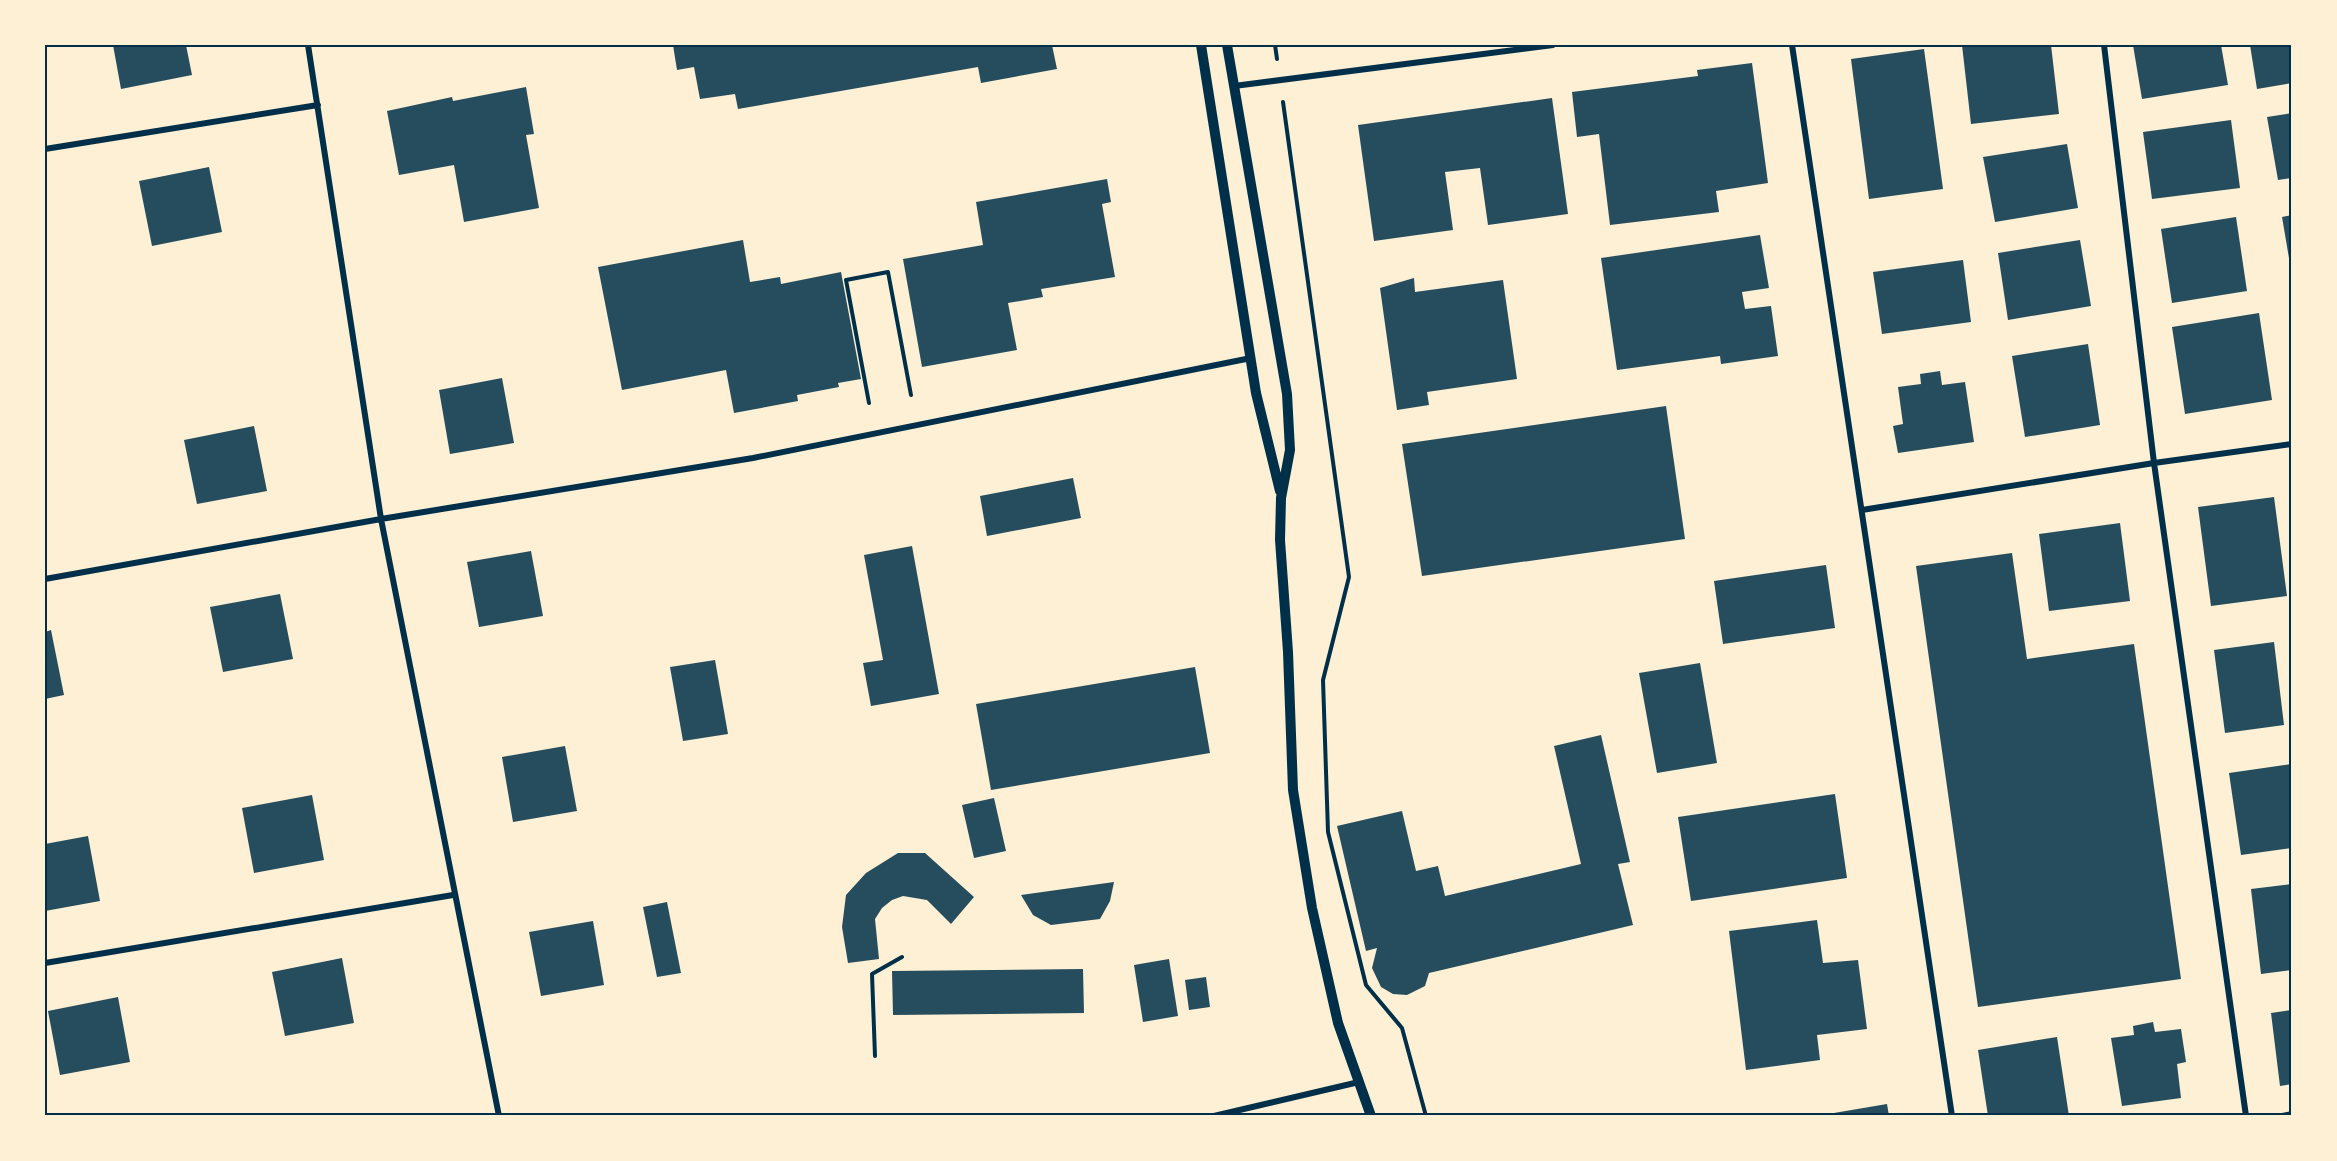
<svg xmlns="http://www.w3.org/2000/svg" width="2337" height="1161" viewBox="0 0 2337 1161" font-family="Signika,sans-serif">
  <rect width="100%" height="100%" fill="#fdf0d5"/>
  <!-- building -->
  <path fill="#264d5e" d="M113 45H186L192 75 121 89Z
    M673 45H1052L1057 69 981 83 978 67 738 109 735 94 700 99 694 67 677 70Z
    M1962 45H2051L2059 114 1971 124Z
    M2133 45H2221L2228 85 2142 99Z
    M2250 45H2292V83L2257 89Z
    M1924 49 1943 189 1869 199 1851 59Z
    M1752 63 1768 183 1716 191 1719 212 1610 225 1599 134 1577 137 1572 92 1698 76 1697 70Z
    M526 87 534 134 526 135 539 208 464 222 454 165 399 175 387 111 452 97 453 101Z
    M1552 98 1568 214 1488 225 1480 168 1445 172 1453 230 1374 241 1358 125Z
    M2292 113V178L2278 180 2267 117Z
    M2231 120 2240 188 2152 199 2143 132Z
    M2067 144 2078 208 1995 222 1983 157Z
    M209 167 222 232 152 246 139 181Z
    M1107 179 1111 202 1102 204 1115 277 1041 289 1043 297 1008 303 1017 350 922 367 903 259 983 245 976 202Z
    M2292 215V270H2291L2282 217Z
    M2236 217 2247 291 2172 303 2161 229Z
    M1760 235 1769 288 1742 292 1745 309 1771 306 1778 356 1721 364 1720 356 1617 370 1601 258Z
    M743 240 750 282 780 277 781 284 841 272 861 379 838 383 839 387 797 395 798 401 734 413 726 370 622 390 598 267Z
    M2080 240 2091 306 2008 320 1998 253Z
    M1963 260 1971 322 1882 334 1873 272Z
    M1414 278 1415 292 1503 280 1517 379 1427 392 1429 405 1397 410 1380 288Z
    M2259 313 2272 400 2185 414 2172 327Z
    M2088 344 2100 425 2025 437 2012 356Z
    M1940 371 1942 385 1965 382 1974 442 1898 453 1893 426 1903 424 1898 387 1921 384 1920 374Z
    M502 378 514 443 450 454 439 390Z
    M1666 406 1685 539 1422 576 1402 444Z
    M254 426 267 491 197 504 184 440Z
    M1073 478 1081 518 987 536 980 496Z
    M2274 497 2287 596 2211 606 2198 507Z
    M2120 523 2130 601 2049 611 2039 534Z
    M912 546 939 694 871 706 863 663 883 660 864 555Z
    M531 551 543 616 479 627 467 562Z
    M2012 553 2027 659 2134 644 2181 979 1978 1007 1916 566Z
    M1826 565 1835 628 1723 644 1714 581Z
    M280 594 293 659 223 672 210 607Z
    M51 630 64 695 45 699V632Z
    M2274 642 2284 725 2225 733 2214 650Z
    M715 660 728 734 683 741 670 667Z
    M1700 663 1717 763 1657 773 1639 673Z
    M1195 667 1210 753 991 790 976 704Z
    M1601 735 1630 862 1618 864 1633 925 1429 973 1425 986 1407 995 1393 994 1381 987 1372 968 1377 948 1366 951 1337 826 1402 811 1416 871 1438 866 1445 896 1581 864 1554 746Z
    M565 746 577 811 513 822 502 757Z
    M2292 764V848L2241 855 2229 773Z
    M1835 794 1847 878 1691 901 1678 817Z
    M312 795 324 860 254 873 242 808Z
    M994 798 1006 851 974 858 962 805Z
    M88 836 100 901 45 911V844Z
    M898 853H925L974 897 951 924 927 900 903 896 892 900 882 908 875 919 879 959 848 963 842 927 846 895 866 873Z
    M1114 882 1110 901 1100 919 1051 925 1033 915 1021 895Z
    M2292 884V970L2261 974 2251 889Z
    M667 902 681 973 657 977 643 907Z
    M1817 920 1823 963 1858 960 1867 1029 1817 1035 1820 1060 1746 1070 1729 931Z
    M593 921 604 985 541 996 529 932Z
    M342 958 354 1023 285 1036 272 972Z
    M1169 959 1178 1016 1143 1022 1134 965Z
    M1083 969 1084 1013 893 1015 892 971Z
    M1206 977 1210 1007 1189 1010 1185 980Z
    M118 997 130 1062 60 1075 48 1011Z
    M2292 1010V1084L2280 1086 2271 1013Z
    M2153 1022 2155 1032 2181 1029 2186 1062 2177 1064 2181 1098 2122 1106 2111 1038 2134 1035 2133 1026Z
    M2057 1037 2069 1116H1988L1978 1050Z
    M1887 1104 1889 1116H1822V1115Z"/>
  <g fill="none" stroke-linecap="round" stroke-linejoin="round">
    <!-- path -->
    <path stroke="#003049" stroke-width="4" d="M1275 45 1277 59
      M1283 102 1349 577 1323 680 1328 832 1366 985 1402 1028 1426 1116
      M869 403 846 280 888 272 911 395
      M875 1056 872 974 902 957
      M2277 1116 2292 1113"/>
    <!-- minor -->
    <path stroke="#003049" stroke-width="6" d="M308 45 381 519 499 1116
      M1792 45 1952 1116
      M2104 45 2154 463 2246 1116
      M1234 86 1553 45
      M45 149 318 105
      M1862 510 2154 463 2292 444
      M45 579 381 519 753 458 1251 358
      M45 963 453 895
      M1214 1116 1359 1082"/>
    <!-- tertiary -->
    <path stroke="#003049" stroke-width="10" d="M1201 45 1256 393 1280 491
      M1227 45 1287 394 1290 450 1281 498 1280 540 1288 652 1293 790 1312 908 1338 1023 1371 1116"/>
  </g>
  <!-- border -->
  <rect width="2337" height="1161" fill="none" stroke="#fdf0d5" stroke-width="93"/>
  <rect x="46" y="46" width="2244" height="1068" fill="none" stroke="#003049" stroke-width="2"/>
</svg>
